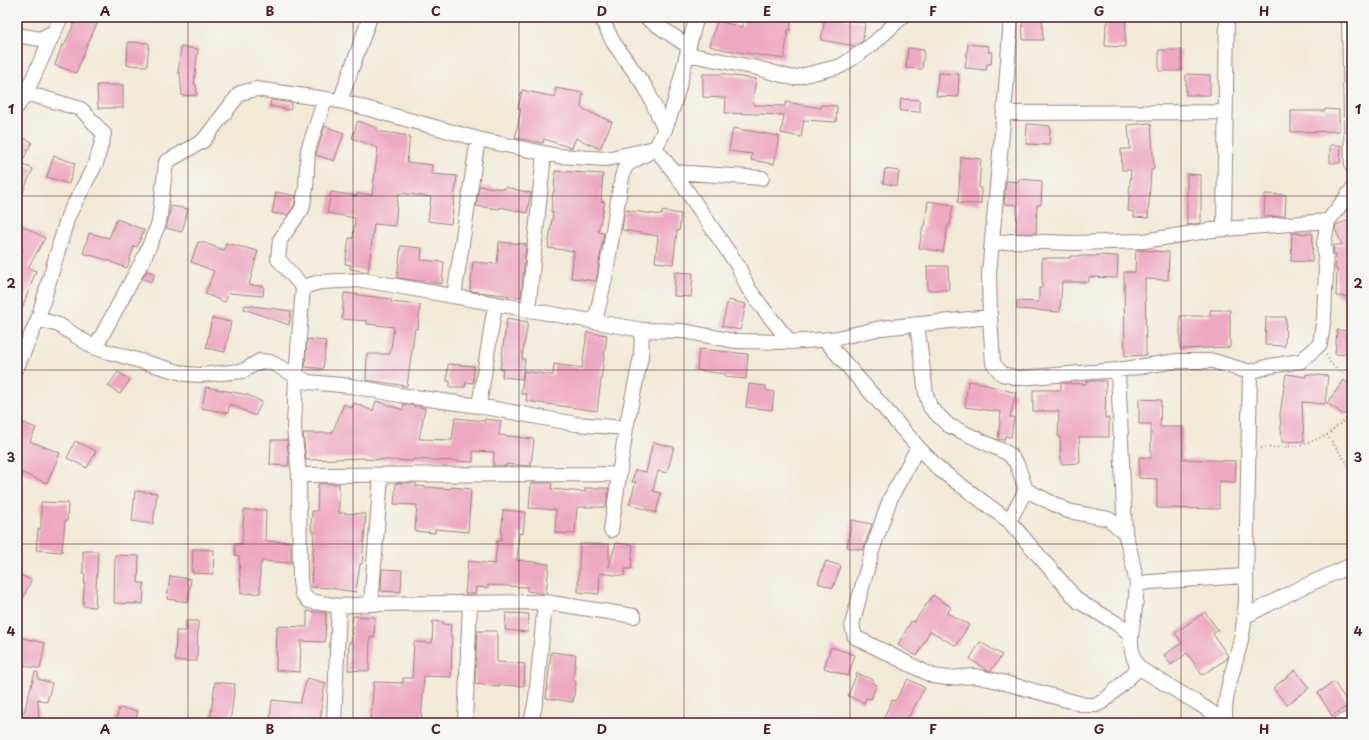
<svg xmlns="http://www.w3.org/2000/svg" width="1369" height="740" viewBox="0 0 1369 740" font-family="'Playpen Sans',sans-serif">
  <rect width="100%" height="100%" fill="#f6f6f2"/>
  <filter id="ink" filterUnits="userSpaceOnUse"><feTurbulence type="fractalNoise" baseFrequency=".025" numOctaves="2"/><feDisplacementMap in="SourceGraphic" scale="8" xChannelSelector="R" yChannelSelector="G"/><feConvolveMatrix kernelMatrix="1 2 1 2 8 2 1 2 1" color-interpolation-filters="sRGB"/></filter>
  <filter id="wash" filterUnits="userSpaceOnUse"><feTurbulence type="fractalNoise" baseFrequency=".012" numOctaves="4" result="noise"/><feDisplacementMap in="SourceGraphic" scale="16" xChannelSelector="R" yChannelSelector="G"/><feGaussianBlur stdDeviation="0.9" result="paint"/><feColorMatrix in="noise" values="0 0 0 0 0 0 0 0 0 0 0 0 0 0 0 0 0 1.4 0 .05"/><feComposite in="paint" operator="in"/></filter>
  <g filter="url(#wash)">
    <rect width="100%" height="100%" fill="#f2ead7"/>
    <g id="blocks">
      <!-- building -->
      <path fill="#eea8c1" d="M77 17H100L86 48 76 73 55 65 62 45 64 46Z
        M744 17H792L790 30H788L784 59 726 50 710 46 717 21 743 27Z
        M825 17H838L844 18V19L865 23 863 41 856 46 821 40Z
        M1022 17H1042L1043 40H1023Z
        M1108 17H1126L1125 47 1105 46 1106 24H1108Z
        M128 42 149 43 147 66 127 65Z
        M968 44 989 46 988 52H992L991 64H987L986 70 965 68Z
        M181 47 198 49 194 84H196L197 95 182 96 180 73H178Z
        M908 48 924 50 922 69 906 68Z
        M1159 50H1181V71H1159Z
        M938 73 959 74 958 97 936 96Z
        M703 74H726V75L756 79 752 103H754V105L785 106 786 102 821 108V105L837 106 836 122 804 120 801 137 781 133 784 115 725 113 726 98 703 97Z
        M1186 74 1210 75V95H1186Z
        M97 85H123V108H98Z
        M556 88 583 93 581 108 612 122 600 149 576 138 572 148 544 139 543 143 515 138 521 109 518 108 522 90 555 97Z
        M901 99 920 100V112L900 111Z
        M271 100 292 103 290 110 270 106Z
        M1325 109 1339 110V131L1291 132V111H1325Z
        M358 121 377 128 376 131 410 136 407 162 432 165 431 174 457 176 451 224 428 221 431 197 400 193V195L398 194 395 226 374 224 368 272 350 269 351 265 345 264 349 238H353L355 218 327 213 331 192 357 196V194L372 195 378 148 352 138Z
        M1151 123 1154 169 1151 170 1148 218 1134 217V212L1128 211 1131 170H1122L1121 149H1130L1128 125Z
        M1027 124 1050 126 1049 145 1026 144Z
        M325 126 344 133 334 161 316 155Z
        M733 128 779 136 774 164 751 160 752 154 729 151Z
        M17 135 32 142 21 164 33 169 27 182 18 205H17Z
        M1330 145H1341L1340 163H1330Z
        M54 156 75 163 69 184 47 177Z
        M961 157 981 159 979 188H981V204L958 203Z
        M885 169 899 171 897 186 883 183Z
        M555 171 603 174 601 201 605 202 598 232 604 233 596 281 571 278 574 251 548 248 553 212H551L553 192H554Z
        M1187 174 1201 175V223L1187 225Z
        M1019 179 1042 181 1041 205H1037L1036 233H1016L1017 205 1004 204 1006 181 1018 182Z
        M479 186 505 189V187L531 193 527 213 500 207V209L476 206Z
        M276 192 296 196 294 206 287 215 272 213Z
        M1265 194 1286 195 1285 216 1264 217Z
        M928 201 953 205 950 225H948L943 252 919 248 923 226H925Z
        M171 206 188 209 182 232 166 228Z
        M625 210 662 215V211L681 214 679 231H677L673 264 655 262 658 236 622 230Z
        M117 219 144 230 137 247 134 246 127 268 111 262V261L83 253 89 233 109 238Z
        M1347 221 1351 232 1352 297 1336 296 1337 269H1335L1336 254H1333L1334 245H1342L1335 229 1336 225Z
        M17 223 45 238 28 268 36 271 18 319 17 263 23 249 17 245Z
        M1292 233 1313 234 1312 262 1291 261Z
        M198 242H202L224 250 226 243 258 251 249 285 264 286 263 296 229 293 225 302 205 294 214 271 191 262Z
        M499 242 526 244 521 297 470 291 473 262 497 264Z
        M401 246 422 248 421 260 444 262 442 284 397 278Z
        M1136 250 1169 252 1168 280 1145 279 1146 355 1125 356 1124 272H1135Z
        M1097 255 1118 256 1117 278 1089 277V282H1062L1060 312 1017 309V301L1039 302V288H1042V258H1070V256H1097Z
        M927 266H948L949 290H928Z
        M147 271 155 273 152 282 142 279Z
        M675 272 693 273 691 297 674 296Z
        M344 293 391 299V302L420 305 418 329 415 328 407 386 366 380 367 354H390L394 327 367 324V321L342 319Z
        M728 300 746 304 740 330 722 326Z
        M245 305 291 311 289 325 244 309Z
        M1210 310H1230V347L1180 349V316H1210Z
        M1266 317H1286L1285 346 1265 345Z
        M212 318 231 322 225 352 206 348Z
        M507 318 528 322 523 351 522 359H525L522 379 502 377 503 369H500Z
        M1337 330 1352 331V355L1335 354Z
        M587 332 607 335 597 411 526 401 527 394H521L524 371 553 375 554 364 582 368Z
        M307 339 326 341 323 369 305 367Z
        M699 349 748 354 746 379 725 377V374L697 370Z
        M448 364 474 366 473 383 466 382 465 387H450V381H447Z
        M118 372 130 380 120 394 108 386Z
        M1286 374 1306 377V374L1328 376 1325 404 1302 402 1304 441 1282 442 1280 414Z
        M1344 380 1352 386V404L1344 415 1327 403Z
        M968 381 987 384V385L1016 393 1010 417H1014L1011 437 1005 436 1004 440 998 439 1001 412 965 407Z
        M1086 381H1106L1105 418H1109V437H1079L1080 463 1061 464 1060 437 1058 436 1059 411H1033V390H1061V383L1086 384Z
        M749 384 766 386V390L774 392 772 410 746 407Z
        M206 387 248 395 262 402 255 416 230 404 228 413 202 408Z
        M1139 399 1161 400 1160 427H1183V459L1236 461 1235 482 1219 481V509L1157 508V479L1139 478V457L1151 458V424H1139Z
        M376 401 403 410 404 404 425 408 419 439 452 440 455 418 485 421V419L501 421 499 435 534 439 531 466 506 464V466H493L494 452 473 451V462L413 459V461L364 459V458L306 460 303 433H332L344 404 352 408 354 403 373 411Z
        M17 420 36 428 30 441 60 453 47 483 17 471Z
        M271 440H287L289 460 288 466 270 465Z
        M75 441 96 451 87 468 67 458Z
        M653 442 674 447 667 473 658 471 653 491 661 493 656 513 629 504 636 482H632L635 470 646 472Z
        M396 483H416V486L450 489 451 487 471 489 468 532 435 529V533L415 531 417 505 394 504Z
        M531 483H552L551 489 585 492V488H609L606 507H577L575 534 555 533 556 510 529 508Z
        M318 484H339V513L366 514 362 564H360L356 592 335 589V588L311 587 314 531H311L312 511H317Z
        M135 491 157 493 153 524 132 521Z
        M41 502 68 503 67 521H65L62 552 36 550 38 529H41Z
        M244 510H266L265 541 291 542V563L262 561V564L260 563V593L241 594 239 556 235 555V544H242Z
        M503 510 525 512 523 534 519 533 517 560 549 564 546 594 527 591V587L488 585V588L476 587 475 594H465L468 561 495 564 497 541H501Z
        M852 520 872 524 863 550 847 547Z
        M616 543 633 545 631 569H625L624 576 600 573 599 594 578 592 580 544H609V567Z
        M193 549 214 550 213 574 192 573Z
        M83 551H98L95 607 83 606 85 574H83Z
        M115 555 139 556 138 583H144L143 604 114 603Z
        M826 561 841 566 833 588 818 583Z
        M382 569 402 570 401 592 381 591Z
        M17 574 31 580 17 613Z
        M170 576 191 579 188 602 167 599Z
        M933 595 951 607 947 613 969 625 956 646 930 631 917 656 898 645 911 621 914 622Z
        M307 611 326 613 325 642 301 641 300 672 276 670 277 626 307 627Z
        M1205 612 1218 630 1213 634 1228 656 1227 659 1202 675 1187 653 1171 665 1164 655 1182 643 1175 633Z
        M506 613 529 614 528 632 505 630Z
        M353 616 375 617 374 638 370 637 369 671 348 670 349 642H351Z
        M186 621H198L197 661H175L176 631H186Z
        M433 621 443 622V624L451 625 450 636H452L451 677 424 676 421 723 391 722V723H370L374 682 403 683V678H412L414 642 432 643Z
        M477 631H497V662L525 664 524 686 500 685 499 687 475 684Z
        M23 638 45 643 40 669 18 664Z
        M980 642 1002 655 991 671 987 670 970 659Z
        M831 647 855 655 848 676 824 668Z
        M551 652 576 655 573 681H576L573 702 546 698Z
        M1295 670 1309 688 1287 705 1273 688Z
        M35 672H38V679L52 683 47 702 38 699 39 723H17V712H24Z
        M857 673 873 680 872 683 877 685 871 699 866 698 864 703 848 696Z
        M307 678 326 683 323 694 320 723H280L270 721 272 700 300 703Z
        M908 679 925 688 905 723H895L884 717 892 700 895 701Z
        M215 682 235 684 230 723 210 722Z
        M1334 682 1349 705 1332 716 1318 693Z
        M119 708 138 711 135 723 116 722Z"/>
    </g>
  </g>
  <g filter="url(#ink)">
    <use href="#blocks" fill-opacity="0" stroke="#9e8481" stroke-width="1"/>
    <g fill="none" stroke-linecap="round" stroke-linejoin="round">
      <!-- minor casing -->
      <g stroke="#9e8481" stroke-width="16">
        <path id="minor" d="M601 17 613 42 646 88 665 130
          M645 17 688 46
          M1349 17 1352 166
          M17 35 40 39 54 32
          M687 54 757 68 793 78 841 66 873 44 902 17
          M26 93 61 17
          M325 99 308 150 306 188 302 209 280 240 278 259 303 287 320 282 363 280 642 330 683 331 735 341 790 342 833 339 881 328 990 317 993 363 1002 374 1019 378 1118 370 1177 361H1213L1250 372 1270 366 1301 361 1320 344 1324 317 1326 269 1324 243 1328 221 1352 190
          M340 101 370 17
          M17 107 26 93 81 109 104 134 96 163 68 216 38 319 59 325 95 348 186 374 200 375 243 371 260 361 270 362 308 382 351 386 400 395 479 406 576 424 626 428 641 357 642 330
          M1004 113 1226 112
          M674 172 762 178
          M1224 229 1227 17
          M992 244 1012 241 1074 243 1144 241 1212 230 1328 221
          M303 287 296 376 294 428 299 475 300 581 302 593 309 601 339 606 371 604 545 602 634 616
          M454 296 478 139
          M528 311 544 154
          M990 317 989 273 1006 89 1011 17
          M595 322 605 278 622 177C623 174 623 171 625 168 629 160 651 155 657 145 679 105 683 61 697 17
          M917 324 926 394 930 407 948 425 1009 454 1017 464 1026 490 1068 511 1109 519 1125 533
          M825 340 918 447 939 469 1009 521 1078 601 1116 623 1130 635
          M95 348 144 258 159 223 166 162 203 141 240 93 256 89 340 101 478 139 558 156 607 159 655 148 674 172 738 266 748 288 762 307 790 342
          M17 367 38 319
          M1118 370 1125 533 1131 555 1137 584 1150 582 1246 576
          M479 406 495 305
          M918 447 890 499 872 551 855 613 852 625 855 637 933 676 948 678 975 676 998 681 1085 705H1096L1104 701 1139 668
          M299 475 619 474
          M1009 521 1026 490
          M611 530 626 428
          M1137 584C1136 592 1136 600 1135 608 1132 630 1126 649 1139 668L1199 704 1225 721
          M371 604 381 475
          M1244 617 1298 589 1352 565
          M334 723 339 606
          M465 723 470 603
          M531 723 536 699 545 602
          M1226 723C1221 701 1235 666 1240 644 1245 622 1247 599 1246 576L1250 372
          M1340 723 1352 718"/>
      </g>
      <!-- path -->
      <path stroke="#9e8481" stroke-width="2" stroke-dasharray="1 3" stroke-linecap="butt" d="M1326 355 1331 364 1352 380
        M1327 435 1352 414
        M1261 448 1300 446 1327 435 1352 470"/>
      <!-- minor -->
      <use href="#minor" stroke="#fff" stroke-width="14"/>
    </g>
  </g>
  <!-- grid -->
  <path fill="none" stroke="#4a1f2b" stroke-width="1" stroke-opacity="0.55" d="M188 17V723M353 17V723M519 17V723M684 17V723M850 17V723M1016 17V723M1181 17V723M17 196H1352M17 370H1352M17 544H1352"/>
  <!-- margin -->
  <rect width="1369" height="740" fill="none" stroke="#f6f6f2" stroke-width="44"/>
  <rect x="22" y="22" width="1325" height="696" fill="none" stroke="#4a1f2b" stroke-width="1.5"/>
  <g font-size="13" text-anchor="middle" font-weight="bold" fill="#4a1f2b">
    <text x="105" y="16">A</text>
    <text x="270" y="16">B</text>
    <text x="436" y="16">C</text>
    <text x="602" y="16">D</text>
    <text x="767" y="16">E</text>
    <text x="933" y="16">F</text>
    <text x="1099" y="16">G</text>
    <text x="1264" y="16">H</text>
    <text x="11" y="114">1</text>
    <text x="1358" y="114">1</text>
    <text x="11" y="288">2</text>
    <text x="1358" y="288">2</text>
    <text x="11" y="462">3</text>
    <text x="1358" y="462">3</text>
    <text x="11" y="636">4</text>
    <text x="1358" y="636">4</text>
    <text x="105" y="734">A</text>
    <text x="270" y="734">B</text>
    <text x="436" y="734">C</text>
    <text x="602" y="734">D</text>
    <text x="767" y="734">E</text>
    <text x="933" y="734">F</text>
    <text x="1099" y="734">G</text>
    <text x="1264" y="734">H</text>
  </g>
</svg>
